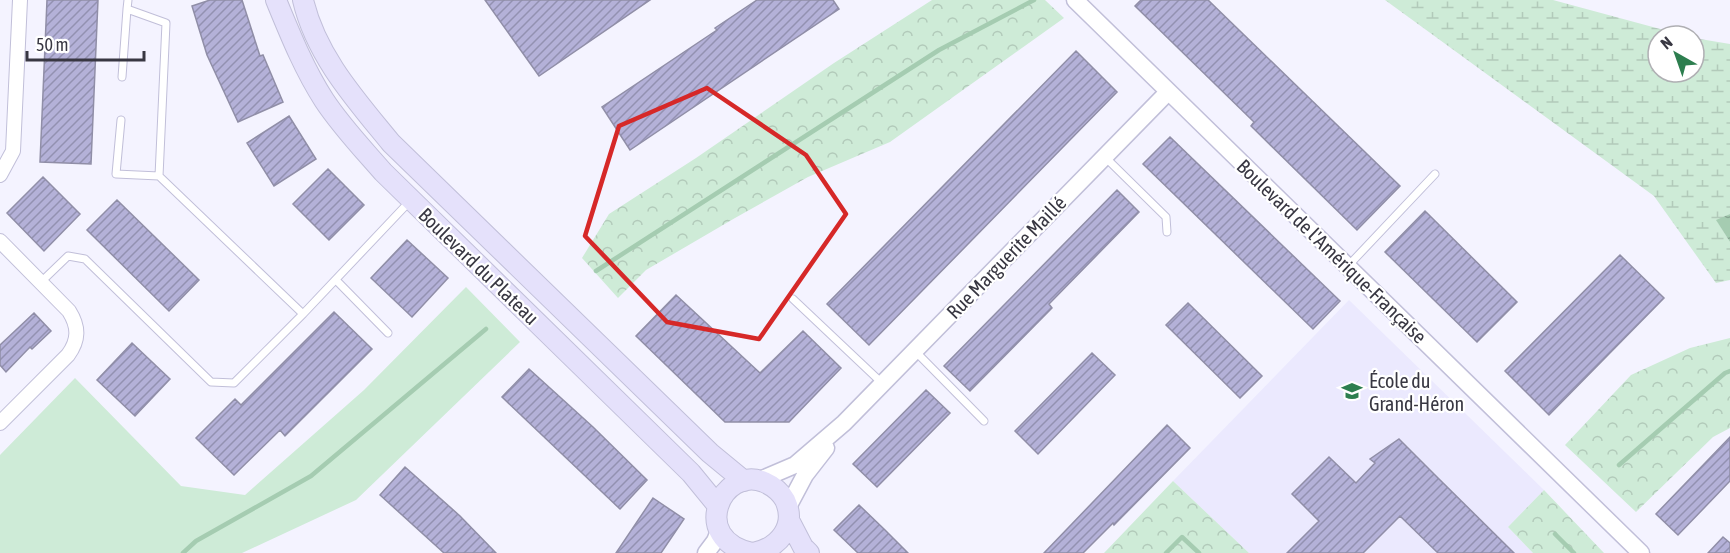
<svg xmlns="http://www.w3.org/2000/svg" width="1730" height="553" viewBox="0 0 1730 553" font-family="'Asap Condensed',sans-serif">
  <defs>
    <pattern id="forest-crowns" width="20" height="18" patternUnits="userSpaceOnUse" patternTransform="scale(1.5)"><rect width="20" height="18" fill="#ceebd7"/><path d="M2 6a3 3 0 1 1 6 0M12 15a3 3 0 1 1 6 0" fill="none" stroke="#b2caba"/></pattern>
    <pattern id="wetland-marsh" width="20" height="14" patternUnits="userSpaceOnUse" patternTransform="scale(1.5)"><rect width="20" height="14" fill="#ceebd7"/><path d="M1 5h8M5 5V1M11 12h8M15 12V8" fill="none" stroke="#b2caba"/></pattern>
    <pattern id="water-ripples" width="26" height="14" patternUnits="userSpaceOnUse" patternTransform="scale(1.5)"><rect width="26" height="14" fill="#a5ccb1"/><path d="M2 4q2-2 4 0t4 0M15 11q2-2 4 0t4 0" fill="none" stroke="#87a692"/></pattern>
    <pattern id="building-hatch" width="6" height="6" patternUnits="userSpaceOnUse" patternTransform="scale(1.5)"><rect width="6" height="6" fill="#b4b1d8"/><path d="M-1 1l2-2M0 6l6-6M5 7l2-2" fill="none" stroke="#9391b1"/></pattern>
  </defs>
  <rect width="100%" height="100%" fill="#f4f3ff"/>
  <!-- built -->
  <path fill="#ebe9fe" d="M1349 300 1544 490 1508 527 1533 553H1249L1173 481Z"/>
  <!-- grass -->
  <path fill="#ceebd7" d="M466 287 520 342 356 500 242 553H0V455L75 378 181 486 245 495 364 390Z"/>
  <!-- forest -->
  <path fill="url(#forest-crowns)" d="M932 0H1045L1064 18 890 142 808 177 735 218 646 270 618 298 582 258 609 214 696 158 834 63Z
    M1730 338V428L1713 437 1636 512 1565 445 1631 375 1690 348Z
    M1173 481 1249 553H1104Z
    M1544 490 1604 553H1533L1508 527Z"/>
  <!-- wetland -->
  <path fill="url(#wetland-marsh)" d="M1385 0H1553L1686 36H1658V72H1694V38L1730 44V214L1717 221 1730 242V280L1716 283 1654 196Z"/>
  <!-- water -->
  <path fill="url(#water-ripples)" d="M1730 214V242L1716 220Z"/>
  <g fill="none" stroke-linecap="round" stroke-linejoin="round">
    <!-- stream -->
    <path stroke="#a5ccb1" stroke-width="4.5" d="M596 271 939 50 1034 0
      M1619 465 1725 373 1730 371
      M1555 534 1574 553
      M183 553 196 541 311 476 486 329
      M1166 553 1182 537 1199 553"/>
  </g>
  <!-- building -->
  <path fill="url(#building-hatch)" stroke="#908ea7" stroke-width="1.5" d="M47 0H98L91 164 40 162Z
    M210 0H242L260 56 263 55 283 102 238 122 207 55 192 6Z
    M485 0H650L539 76Z
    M757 0H833L839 9 630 150 602 107 717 30 715 28Z
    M1141 0H1208L1400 186 1357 230 1251 126 1254 122 1135 6Z
    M1076 51 1117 92 869 345 827 304Z
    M289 116 316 159 274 186 247 143Z
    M1170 137 1340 301 1313 329 1143 164Z
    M328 169 364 205 329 240 293 204Z
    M43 177 80 214 44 251 7 213Z
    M1117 190 1139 212 1049 304 1052 308 970 391 944 366Z
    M117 200 199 280 169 311 87 230Z
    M1425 211 1517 302 1477 342 1385 252Z
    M407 240 448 278 412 317 371 278Z
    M1620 255 1664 298 1549 415 1505 371Z
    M676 295 760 373 803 331 841 368 789 422H725L636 336Z
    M1188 303 1262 376 1240 398 1166 325Z
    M334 312 372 349 285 436 280 430 234 475 196 438 235 399 241 405Z
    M34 313 51 331 32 349 30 347 6 372 0 365V345Z
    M132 343 170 379 135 416 97 380Z
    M1092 353 1115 375 1038 454 1015 431Z
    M529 369 593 427 647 480 620 509 502 397Z
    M926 390 950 413 877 487 853 464Z
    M1167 425 1190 448 1114 525 1113 523 1083 553H1044Z
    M1730 437V481L1678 535 1656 514Z
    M1399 439 1437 477 1514 553H1438L1400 516 1363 553H1287L1319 521 1292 494 1329 457 1356 483 1375 463 1370 459Z
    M405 467 460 516 496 553H444L380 495Z
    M653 498 684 519 661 553H616Z
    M859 505 884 529 908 553H858L834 530Z
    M1723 537 1730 543V553H1708Z"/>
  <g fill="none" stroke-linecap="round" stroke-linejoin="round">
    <!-- service casing -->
    <g stroke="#c1bfd9" stroke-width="9">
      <path id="service" d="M128 0 127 9 166 23 159 176 303 314
        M122 77 127 9
        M121 120 116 174 159 176
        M1105 157 1166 217 1167 232
        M1348 266 1435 174
        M336 280 388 333
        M41 282 68 256 85 259 211 382 234 383 303 314 410 201
        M793 299 883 384
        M915 351 984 421"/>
    </g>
    <!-- minor casing -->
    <g stroke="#c1bfd9" stroke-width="16">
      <path id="minor" d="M0 175 13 151 20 0
        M0 241 69 311C79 327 79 340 68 355L0 423"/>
    </g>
    <!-- tertiary casing -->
    <g stroke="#c1bfd9" stroke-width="19">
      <path id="tertiary" d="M1075 0 1641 553
        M760 480 795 465 844 423 1168 92
        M788 507 805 475 826 448
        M706 553 715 541 719 531"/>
    </g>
    <!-- secondary casing -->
    <g stroke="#c1bfd9" stroke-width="22">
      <path id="secondary" d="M276 0C290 34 304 69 324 100 341 126 363 149 383 172L691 473 718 506
        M303 0C316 56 356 100 391 143L710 453 744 481
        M789 520 803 547 809 553
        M752 553C688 539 722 465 764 482 773 486 780 491 785 500 797 526 779 548 753 553"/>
    </g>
    <!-- service -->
    <use href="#service" stroke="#fff" stroke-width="7"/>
    <!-- minor -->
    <use href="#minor" stroke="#fff" stroke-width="14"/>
    <!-- tertiary -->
    <use href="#tertiary" stroke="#fff" stroke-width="16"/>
    <!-- secondary -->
    <use href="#secondary" stroke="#e5e1fb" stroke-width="20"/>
  </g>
  <!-- marked area -->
  <path fill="none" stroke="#d62828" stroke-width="4.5" stroke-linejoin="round" d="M707 88 806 155 846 214 759 339 667 322 585 236 619 126Z"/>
  <!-- icons -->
  <defs>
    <g id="school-bare" transform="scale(1.62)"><path d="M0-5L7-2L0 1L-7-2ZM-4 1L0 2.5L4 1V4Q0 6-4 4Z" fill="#2d7e4f" stroke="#fff" stroke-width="2.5" paint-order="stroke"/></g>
  </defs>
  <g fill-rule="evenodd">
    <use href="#school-bare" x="1352" y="391"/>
  </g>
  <g text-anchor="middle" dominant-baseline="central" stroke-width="4.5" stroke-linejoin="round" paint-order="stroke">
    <!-- street labels -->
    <g font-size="20" fill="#383742" stroke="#fff">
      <text transform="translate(1332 251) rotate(44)">Boulevard de l'Amérique-Française</text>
      <text transform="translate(1006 257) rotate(-46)">Rue Marguerite Maillé</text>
      <text transform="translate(479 266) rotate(44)">Boulevard du Plateau</text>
    </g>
    <!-- poi labels -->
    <g font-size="20" fill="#383742" stroke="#fff" text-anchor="start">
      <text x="1369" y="380">École du<tspan x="1369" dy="23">Grand-Héron</tspan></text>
    </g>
  </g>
  <!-- north arrow -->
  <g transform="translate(1676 54) rotate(320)"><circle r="28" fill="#ffffff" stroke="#afafb3" stroke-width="1.5"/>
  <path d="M0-4.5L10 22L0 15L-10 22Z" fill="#2d7e4f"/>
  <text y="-9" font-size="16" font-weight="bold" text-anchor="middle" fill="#383742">N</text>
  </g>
  <!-- scale -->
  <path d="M27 51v9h117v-9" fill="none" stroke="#383742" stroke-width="3"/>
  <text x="36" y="51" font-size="18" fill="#383742" stroke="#ffffff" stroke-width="4.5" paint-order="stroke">50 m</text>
</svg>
